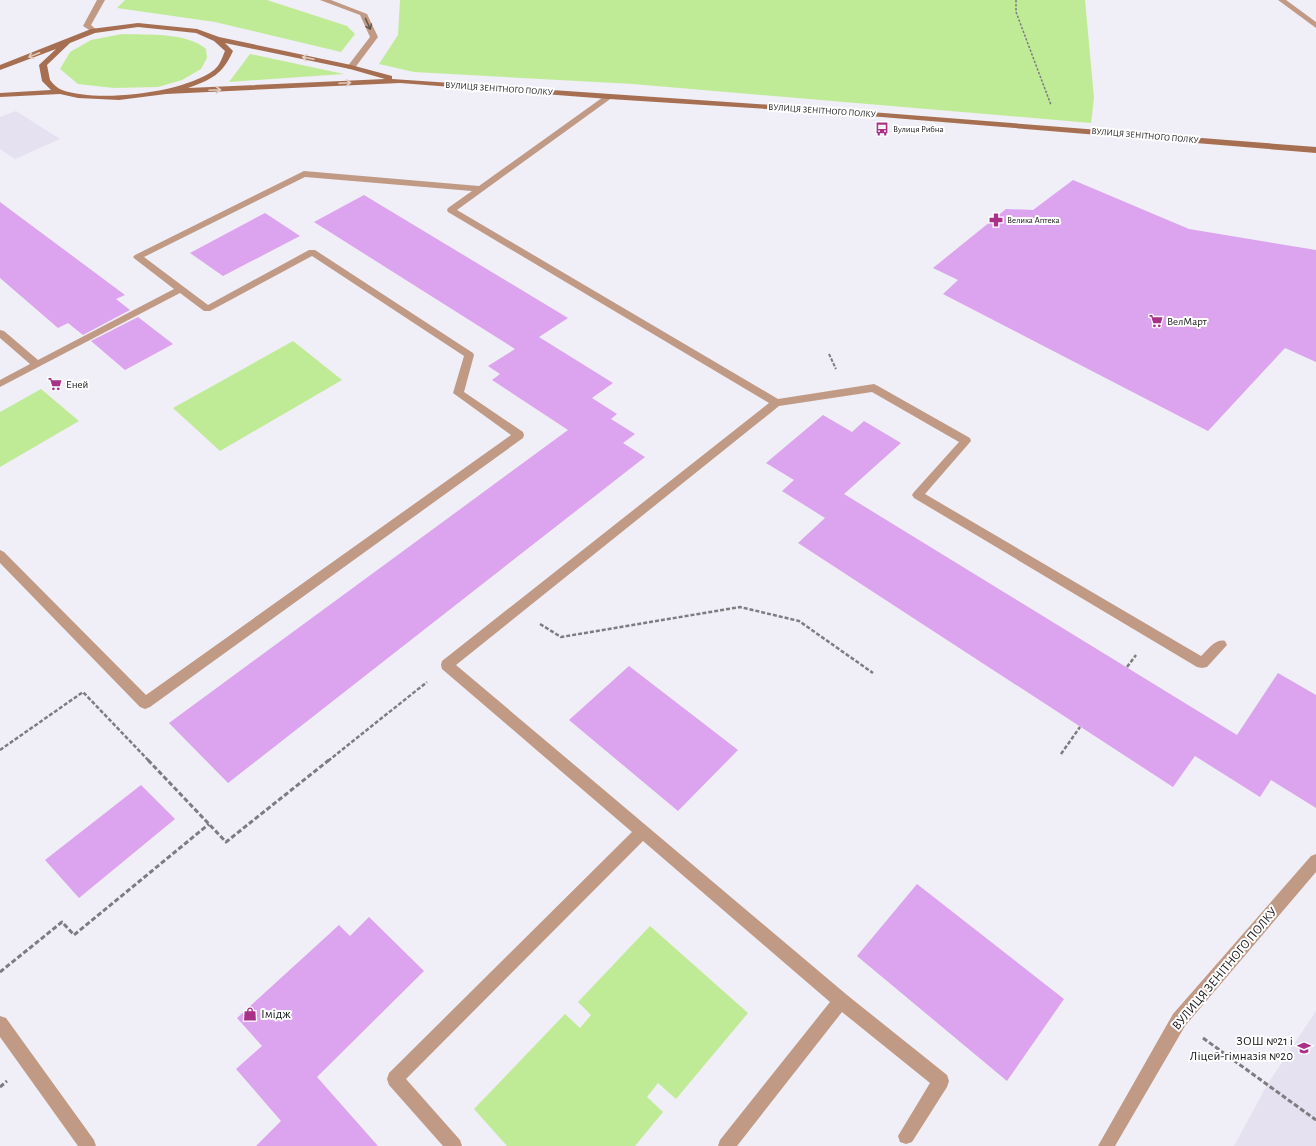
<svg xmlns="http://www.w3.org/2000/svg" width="1316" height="1146" viewBox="0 0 1316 1146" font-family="'Alegreya Sans',sans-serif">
  <rect width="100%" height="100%" fill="#f0eef6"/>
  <!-- built -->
  <path fill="#e5e1f0" d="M16 111 60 139 15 159 0 149V117Z
    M1316 1011V1146H1234L1267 1085Z"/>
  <!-- green -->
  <path fill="#c0eb96" d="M125 0H267L347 26 355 34 341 52 215 22 117 8Z
    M400 0H1085L1094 98 1091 123 633 84 414 72 379 64 398 35Z
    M122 34C147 35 187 32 206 49L207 58 201 69 182 80 158 87 114 88 78 84 60 69 70 52 91 40Z
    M250 54 344 74 229 82Z
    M293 341 342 380 220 451 173 408Z
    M41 389 79 421 0 467V412Z
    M650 926 748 1013 676 1099 658 1083 647 1097 663 1112 635 1146H507L474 1109 565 1014 580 1028 591 1015 578 1002Z"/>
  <!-- building -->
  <path fill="#dca3ef" d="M1073 180 1189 229 1316 250V362L1285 348 1208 431 943 294 958 280 933 268 1006 209 1033 210Z
    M364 195 568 318 539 337 613 383 592 398 617 414 611 419 635 434 623 443 645 457 228 783 169 723 568 430 492 380 500 374 488 366 515 349 314 222Z
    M0 202 125 295 116 299 130 310 83 335 68 323 58 328 0 278Z
    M265 213 300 236 223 276 190 253Z
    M138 317 173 344 125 370 91 341Z
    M823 415 852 432 864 421 901 443 844 494 1237 735 1278 673 1316 695V808L1271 780 1260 797 1195 756 1173 787 798 543 825 518 782 491 794 480 766 463Z
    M629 666 738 750 678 811 569 720Z
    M141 785 175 819 79 898 45 860Z
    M917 884 1064 999 1007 1081 857 956Z
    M369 917 424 971 317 1077 378 1146H256L281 1121 236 1069 262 1046 237 1018 339 925 350 936Z"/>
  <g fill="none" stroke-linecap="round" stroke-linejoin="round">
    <!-- path-far3 -->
    <path stroke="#7d7c81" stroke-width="1.5" stroke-dasharray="2.5 1.5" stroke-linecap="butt" d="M1016 0V12L1051 105"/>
    <!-- path-far2 -->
    <path stroke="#7d7c81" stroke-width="2" stroke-dasharray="3.5 1.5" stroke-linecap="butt" d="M829 354 836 369"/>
    <!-- path-far1 -->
    <path stroke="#7d7c81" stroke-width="2.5" stroke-dasharray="4 2" stroke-linecap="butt" d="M540 624 561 637 740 607 799 621 873 673
      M1127 667 1136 655
      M0 750 83 692 149 761
      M1061 754 1080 727
      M328 761 427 682"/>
    <!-- path -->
    <path stroke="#7d7c81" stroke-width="3" stroke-dasharray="5 2.5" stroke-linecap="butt" d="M148 760 226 842 329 760
      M0 972 62 922 74 935 209 824
      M1203 1038 1316 1120
      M0 1087 7 1081"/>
    <!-- lane -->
    <path fill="#c09a85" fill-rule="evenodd" d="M320 0H331L367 14 378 37 354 69H348L347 67 370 37 360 15Z
      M606 95H609L613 97 457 210 778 399 874 384 878 386 970 438 971 441 925 494 1201 656C1208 650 1215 638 1225 641L1227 645 1207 667 1202 668 1197 667 914 498 912 495 914 492 959 442 872 392 779 406 456 665 847 995 947 1075 949 1081 947 1087 912 1142 906 1144 900 1142 898 1136 930 1083 842 1012 737 1146H718L720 1140 830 1002 643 841 406 1079 460 1140 462 1146H443L389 1085 387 1079 389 1073 632 832 442 669 441 665 442 661 769 403 448 212 447 210 448 208 472 191 305 177 144 257 208 305 309 250H315L473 353 474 355 464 392 523 432 524 435 523 438 150 707 145 709 140 707 0 563V550L4 552 146 695 511 435 453 393 464 356 312 256 210 311H204L180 293 0 387V380L30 364 0 338V330L4 331 38 360 174 289 135 259 133 257 135 255 304 171 479 186Z"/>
    <!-- street -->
    <path fill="#c09a85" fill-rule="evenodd" d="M97 0H105L91 25 98 31 94 33 83 26Z
      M1278 0H1286L1316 22V28Z
      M1316 854V872L1185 1026 1115 1146H1098L1173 1014 1311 856Z
      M0 1016 6 1018 94 1140 96 1146H78L0 1037Z"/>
    <!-- secondary -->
    <path fill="#a66f51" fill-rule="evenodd" d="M138 23 197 29 219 37 351 65 392 76V79L845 110 1316 147V153L845 114 609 99 400 83 166 94 119 100 78 98 60 94 0 97V93L51 90 42 81 39 65 56 49 0 70V65L91 29ZM138 27 196 33 214 41 225 51C222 58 220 65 214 70 184 93 98 103 62 90 57 88 53 84 50 80L47 65 70 43 95 33ZM225 43 350 69 385 79 188 88C211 80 223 74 233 51Z"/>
  </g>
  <!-- one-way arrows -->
  <defs><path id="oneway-shaft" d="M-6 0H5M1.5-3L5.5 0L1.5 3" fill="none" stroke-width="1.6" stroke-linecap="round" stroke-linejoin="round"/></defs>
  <use stroke="#66554c" href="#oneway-shaft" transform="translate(368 24) rotate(65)"/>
  <g stroke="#e0cdc2">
    <use href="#oneway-shaft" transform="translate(34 55) rotate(158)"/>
    <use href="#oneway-shaft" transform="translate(308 58) rotate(-168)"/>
    <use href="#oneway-shaft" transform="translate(345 83) rotate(-3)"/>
    <use href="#oneway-shaft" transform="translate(215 90) rotate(-3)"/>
  </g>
  <!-- icons -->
  <defs>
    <g id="bus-bare" transform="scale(1.08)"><path d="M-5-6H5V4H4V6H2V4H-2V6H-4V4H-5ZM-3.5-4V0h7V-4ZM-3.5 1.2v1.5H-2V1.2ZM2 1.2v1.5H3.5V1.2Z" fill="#a93288" stroke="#fff" stroke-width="2.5" paint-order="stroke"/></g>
    <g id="pharmacy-bare" transform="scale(1.08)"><path d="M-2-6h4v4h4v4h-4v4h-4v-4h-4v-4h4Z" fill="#a93288" stroke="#fff" stroke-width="2.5" paint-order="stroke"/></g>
    <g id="supermarket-bare" transform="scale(1.08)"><path d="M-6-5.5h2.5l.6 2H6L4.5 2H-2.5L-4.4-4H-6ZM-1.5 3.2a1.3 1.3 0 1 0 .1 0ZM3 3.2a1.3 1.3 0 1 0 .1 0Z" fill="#a93288" stroke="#fff" stroke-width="2.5" paint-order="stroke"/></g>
    <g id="shop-bare" transform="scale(1.08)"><path d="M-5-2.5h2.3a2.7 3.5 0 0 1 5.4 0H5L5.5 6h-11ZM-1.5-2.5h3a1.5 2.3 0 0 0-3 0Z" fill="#a93288" stroke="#fff" stroke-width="2.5" paint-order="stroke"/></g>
    <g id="school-bare" transform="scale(1.08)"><path d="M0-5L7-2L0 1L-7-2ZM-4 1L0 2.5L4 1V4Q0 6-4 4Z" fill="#a93288" stroke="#fff" stroke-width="2.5" paint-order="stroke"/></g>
  </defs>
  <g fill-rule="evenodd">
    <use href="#bus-bare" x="882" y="129"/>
    <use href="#pharmacy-bare" x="996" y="220"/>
    <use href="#supermarket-bare" x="1156" y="321"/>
    <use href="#supermarket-bare" x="55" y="384"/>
    <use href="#shop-bare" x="250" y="1014"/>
    <use href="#school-bare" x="1304" y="1048"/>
  </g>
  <g text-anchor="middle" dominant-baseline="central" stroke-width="4" stroke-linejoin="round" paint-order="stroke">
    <!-- far-street labels -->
    <g font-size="9" fill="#1c1c1e" stroke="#fff">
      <text transform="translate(499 89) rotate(4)">ВУЛИЦЯ ЗЕНІТНОГО ПОЛКУ</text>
      <text transform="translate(822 111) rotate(4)">ВУЛИЦЯ ЗЕНІТНОГО ПОЛКУ</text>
      <text transform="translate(1145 136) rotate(5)">ВУЛИЦЯ ЗЕНІТНОГО ПОЛКУ</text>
    </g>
    <!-- far-poi labels -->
    <g font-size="9" fill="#1c1c1e" stroke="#fff" text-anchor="start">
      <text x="893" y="129">Вулиця Рибна</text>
      <text x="1007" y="220">Велика Аптека</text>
    </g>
    <!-- poi labels -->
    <g font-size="11" fill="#1c1c1e" stroke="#fff" text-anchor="start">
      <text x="1167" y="321">ВелМарт</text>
      <text x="66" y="384">Еней</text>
    </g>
    <!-- near-street labels -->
    <g font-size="13" fill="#1c1c1e" stroke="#fff">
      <text transform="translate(1225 969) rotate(-50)">ВУЛИЦЯ ЗЕНІТНОГО ПОЛКУ</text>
    </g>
    <!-- near-poi labels -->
    <g font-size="13" fill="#1c1c1e" stroke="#fff" text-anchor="start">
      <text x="261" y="1014">Імідж</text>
      <text x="1293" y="1041" text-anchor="end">ЗОШ №21 і<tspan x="1293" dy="15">Ліцей-гімназія №20</tspan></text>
    </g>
  </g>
</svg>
